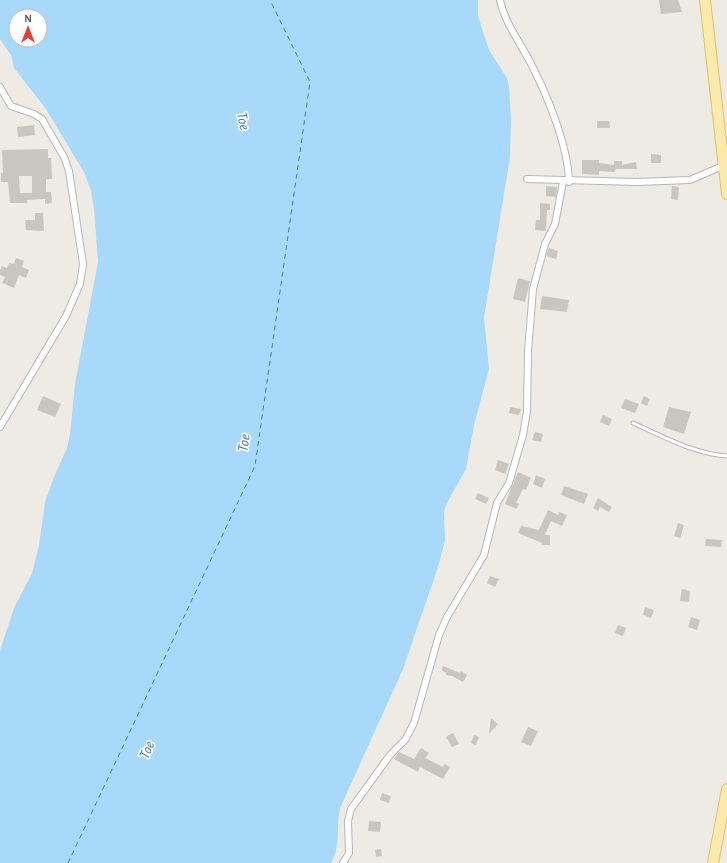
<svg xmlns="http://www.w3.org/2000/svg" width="727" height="863" viewBox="0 0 727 863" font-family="'Alegreya Sans',sans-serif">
  <rect width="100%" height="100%" fill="#eeebe4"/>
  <!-- water -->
  <path fill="#a8d9fa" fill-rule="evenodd" d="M0 0H478V16L489 50 507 78 509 87 511 119 510 157 484 317 489 369 474 425 466 469 448 501 444 511 445 540 438 567 403 669 340 808C336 827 341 846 331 863H0V650L14 608 32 573 39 545 45 502 54 477 67 448 70 435 75 384 98 262 94 209 91 191 85 174 46 109 14 68 11 55 0 39ZM16 16H40V40H16Z"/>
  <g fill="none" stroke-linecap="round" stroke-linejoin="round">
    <!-- ferry -->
    <path stroke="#457aab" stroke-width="1" stroke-dasharray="5 4" stroke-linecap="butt" d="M68 863 255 466 310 82 270 0"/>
  </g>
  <!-- building -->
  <path fill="#c9c6c1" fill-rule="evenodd" d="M659 0H678L682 12 661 14Z
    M597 121H609L610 128H597Z
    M34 125 35 135 18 137 17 127Z
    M48 149V158H51L52 179H46V192H51L52 203 45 204V199L27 200V203H10L8 182H1V173H3L2 150ZM19 176H32V193H20Z
    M651 154 661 155V163H651Z
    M582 160H599V163L614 165V161H622V165L636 162 637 169H616L615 172 599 171V175L582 174Z
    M546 186 557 187 556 197 546 196Z
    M672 186 679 187 678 200 671 199Z
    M540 203 550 204V210H547L546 231 535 230 536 220H540Z
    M35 213H43L44 231 26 230 25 220H35Z
    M549 248 558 251 556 259 546 256Z
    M16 258 24 261 22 267 29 270 26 278 19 275 14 288 2 283 5 277 0 275V270L2 266 7 268 9 263 14 264Z
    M518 278 530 281 525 302 513 299Z
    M542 296 569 300 567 312 540 309Z
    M43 396 61 404 55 417 37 410Z
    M644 396 650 399 647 406 641 403Z
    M625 399 639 404 635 413 621 408Z
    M510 407 521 409 519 415 509 413Z
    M669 407 691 412 684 434 663 427Z
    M603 415 612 419 609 426 600 422Z
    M535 432 543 434 541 442 532 440Z
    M498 460 509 464 505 474 495 470Z
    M518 472 531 478 526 490 523 489 516 503 519 504 516 509 505 504Z
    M536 475 545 479 542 488 533 484Z
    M564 486 588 494 584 504 561 495Z
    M478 493 489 498 486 504 475 499Z
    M598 498 612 507 609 512 600 507 598 511 593 508Z
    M548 510 558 515 559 512 567 515 562 526 551 521 545 535H550V545H541L542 543 518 533 521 526 539 530Z
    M678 523 684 525 680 538 674 536Z
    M706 539 722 540 721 547 705 546Z
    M490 576 499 579 495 587 487 583Z
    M682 589 690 591 689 602 680 601Z
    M645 607 654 610 651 618 643 615Z
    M691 617 700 620 697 630 688 627Z
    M618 625 626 628 623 636 615 633Z
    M443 666 460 673 461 671 467 675 463 682 452 676 446 675V673L442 670Z
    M491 718 498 724 489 734Z
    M528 727 538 731 531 746 521 742Z
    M453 733 459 744 452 747 446 737Z
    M474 735 479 737 476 745 471 743Z
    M421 748 429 753 425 758 443 767 445 764 450 767 443 779 420 767 418 772 394 759 399 752 414 759Z
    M382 793 391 796 389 803 380 800Z
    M369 821 381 822 380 832 368 831Z
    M381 849 382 856 376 857 375 850Z"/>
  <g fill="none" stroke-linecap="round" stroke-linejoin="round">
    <!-- lane casing -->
    <g stroke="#b4b6ba" stroke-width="5">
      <path id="lane" d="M633 423C662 436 694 454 727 456"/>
    </g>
    <!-- street casing -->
    <g stroke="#b4b6ba" stroke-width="8">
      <path id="street" d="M500 0C504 20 518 40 528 58 546 92 568 144 569 182
        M0 87 11 106 34 114 42 119 64 157 69 171 83 264 80 284 66 316 0 427
        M527 179 637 182 690 180 725 165
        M343 863 349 853 348 821 351 809 390 755 405 740 414 723 439 635 447 617 484 555 497 503 509 483 523 435 527 412 528 351 533 289 545 244 555 224 563 182"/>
    </g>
    <!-- primary casing -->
    <g stroke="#e9bf61" stroke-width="12">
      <path id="primary" d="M705 0 727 194
        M713 863 727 789"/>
    </g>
    <!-- lane -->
    <use href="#lane" stroke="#fff" stroke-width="3"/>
    <!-- street -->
    <use href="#street" stroke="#fff" stroke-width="6"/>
    <!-- primary -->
    <use href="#primary" stroke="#faebac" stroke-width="10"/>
  </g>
  <g text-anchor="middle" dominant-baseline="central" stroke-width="3.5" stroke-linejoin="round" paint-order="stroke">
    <!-- water labels -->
    <g font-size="15" font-style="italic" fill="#457aab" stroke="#fff">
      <text transform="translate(243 121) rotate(78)">Toe</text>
      <text transform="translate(244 443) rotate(-80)">Toe</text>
      <text transform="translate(147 750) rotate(-67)">Toe</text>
    </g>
  </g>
  <!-- north arrow -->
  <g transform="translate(28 28)"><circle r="19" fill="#ffffff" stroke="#bebfc1"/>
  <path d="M0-3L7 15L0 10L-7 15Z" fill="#df4038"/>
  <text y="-6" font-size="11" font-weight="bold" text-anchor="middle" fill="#5c6064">N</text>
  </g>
</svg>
